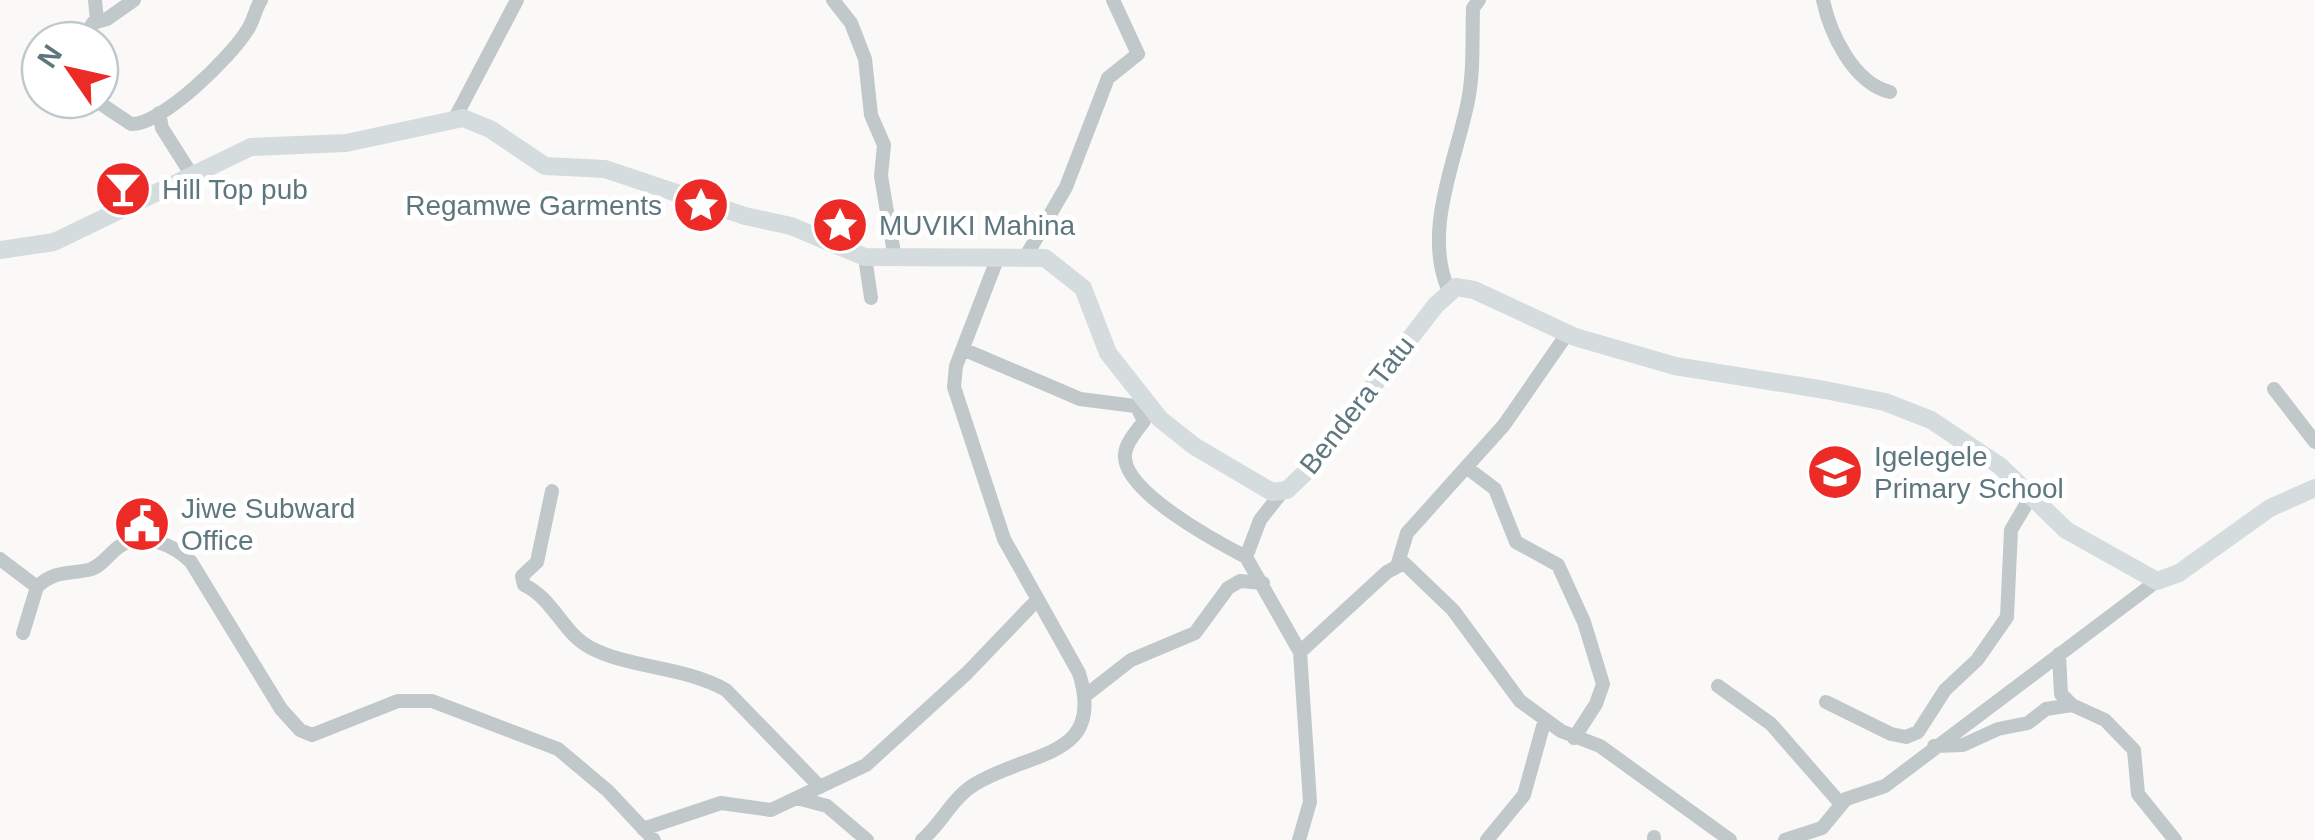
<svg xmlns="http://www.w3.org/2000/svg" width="2315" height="840" viewBox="0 0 2315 840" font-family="Arial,sans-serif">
  <rect width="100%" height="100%" fill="#faf9f8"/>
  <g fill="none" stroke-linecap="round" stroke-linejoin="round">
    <!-- minor -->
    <path stroke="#c0c8ca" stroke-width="14" d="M95 0 97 20
      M833 0 851 23 865 59 871 115 884 145 881 176 895 259
      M1823 0C1830 33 1853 83 1890 92
      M82 40 93 23 107 19 134 0
      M95 100 131 124C162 125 232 56 248 29 254 20 255 9 261 0
      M159 113 162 128 193 177
      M455 118 517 0
      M1026 256 1066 187 1108 78 1138 54 1113 0
      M865 257 871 298
      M1449 291C1422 232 1456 161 1468 101 1474 70 1472 40 1473 8L1479 0
      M965 350 1080 399 1143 407
      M2274 389 2315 442
      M1138 409 1144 421C1137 431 1126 442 1125 454 1121 491 1219 543 1246 557
      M1466 467 1495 489 1516 542 1558 565 1584 622 1603 684 1596 704 1574 738
      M552 491 537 562 522 576 524 585C554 599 563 634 591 648 632 669 683 666 726 690L820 787
      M1282 492 1260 520 1246 557 1300 652 1310 802 1299 840
      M0 559 37 587C53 571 68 574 88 570 102 567 109 553 120 546 143 531 174 545 191 562L281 709 300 730 312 735 398 701H432L558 749 608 791 654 840
      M1398 563 1407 533 1504 425 1567 334
      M23 633 37 587
      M1300 652 1387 572 1404 563 1453 610 1520 701 1561 731 1600 746 1730 840
      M2059 654 2061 694 2072 705 2105 720 2134 750 2138 794 2175 840
      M1718 686 1771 724 1840 803
      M1086 695 1131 660 1195 633 1228 588 1240 581 1263 583
      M1826 702 1891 734 1906 737 1918 732 1945 690 1977 660 2007 617 2011 530 2030 498
      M1934 746 1963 745 1998 729 2028 723 2046 709 2072 705
      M797 798 827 806 867 840
      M643 829 721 803 771 810 866 765 967 673 1037 600
      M922 840C942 823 952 798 975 784 1031 750 1106 759 1079 673L1004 539 954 387 956 366 998 257
      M1487 840 1524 795 1545 719
      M1654 840V837
      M1785 840 1822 828 1846 799 1885 786 2157 581"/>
    <!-- major -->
    <path stroke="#d5dcdd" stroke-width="18" d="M0 250 54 242 251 147 346 143 463 118 490 129 545 166 605 169 745 216 791 226 865 257 1045 258 1083 288 1108 353 1160 419 1194 446 1272 492 1287 490 1307 471 1436 305 1456 287 1474 290 1575 337 1675 366 1825 390 1885 402 1931 420 2000 466 2066 530 2157 581 2179 573 2270 508 2315 488"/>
  </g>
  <!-- icons -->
  <defs>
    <g id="bar-disc" transform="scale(2.875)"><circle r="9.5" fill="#ec2a26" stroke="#fff"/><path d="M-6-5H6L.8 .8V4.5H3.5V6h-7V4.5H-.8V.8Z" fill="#fff"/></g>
    <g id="sight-disc" transform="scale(2.875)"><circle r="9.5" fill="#ec2a26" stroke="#fff"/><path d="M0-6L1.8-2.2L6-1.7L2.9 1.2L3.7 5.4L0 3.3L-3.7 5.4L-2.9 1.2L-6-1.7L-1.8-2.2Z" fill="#fff"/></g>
    <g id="school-disc" transform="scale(2.875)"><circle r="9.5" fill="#ec2a26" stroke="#fff"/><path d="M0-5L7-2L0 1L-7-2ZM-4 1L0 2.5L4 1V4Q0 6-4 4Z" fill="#fff"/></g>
    <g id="civic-disc" transform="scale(2.875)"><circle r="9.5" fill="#ec2a26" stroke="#fff"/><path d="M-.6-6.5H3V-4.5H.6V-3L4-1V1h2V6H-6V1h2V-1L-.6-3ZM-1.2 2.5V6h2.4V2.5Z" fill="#fff"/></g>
  </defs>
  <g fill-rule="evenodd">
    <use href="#bar-disc" x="123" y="189"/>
    <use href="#sight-disc" x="701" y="205"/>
    <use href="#sight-disc" x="840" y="225"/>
    <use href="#school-disc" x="1835" y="472"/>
    <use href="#civic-disc" x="142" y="524"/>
  </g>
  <g text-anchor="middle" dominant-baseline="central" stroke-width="10" stroke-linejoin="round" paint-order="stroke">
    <!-- poi labels -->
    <g font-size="28" fill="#5e777e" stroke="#fff" text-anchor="start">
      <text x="162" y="189">Hill Top pub</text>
      <text x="662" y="205" text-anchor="end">Regamwe Garments</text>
      <text x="879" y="225">MUVIKI Mahina</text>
      <text x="1874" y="456">Igelegele<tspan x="1874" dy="32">Primary School</tspan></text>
      <text x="181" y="508">Jiwe Subward<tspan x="181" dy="32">Office</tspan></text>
    </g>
    <!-- street labels -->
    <g font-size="28" fill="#5e777e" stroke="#fff">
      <text transform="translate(1357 405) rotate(-52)">Bendera Tatu</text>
    </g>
  </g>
  <!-- north arrow -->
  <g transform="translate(70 70) rotate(304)"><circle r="48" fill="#ffffff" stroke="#bfc9cb" stroke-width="2.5"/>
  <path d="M0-8L18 38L0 25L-18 38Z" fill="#ec2a26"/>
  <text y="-15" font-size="28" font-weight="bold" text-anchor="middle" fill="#5e777e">N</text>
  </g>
</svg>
